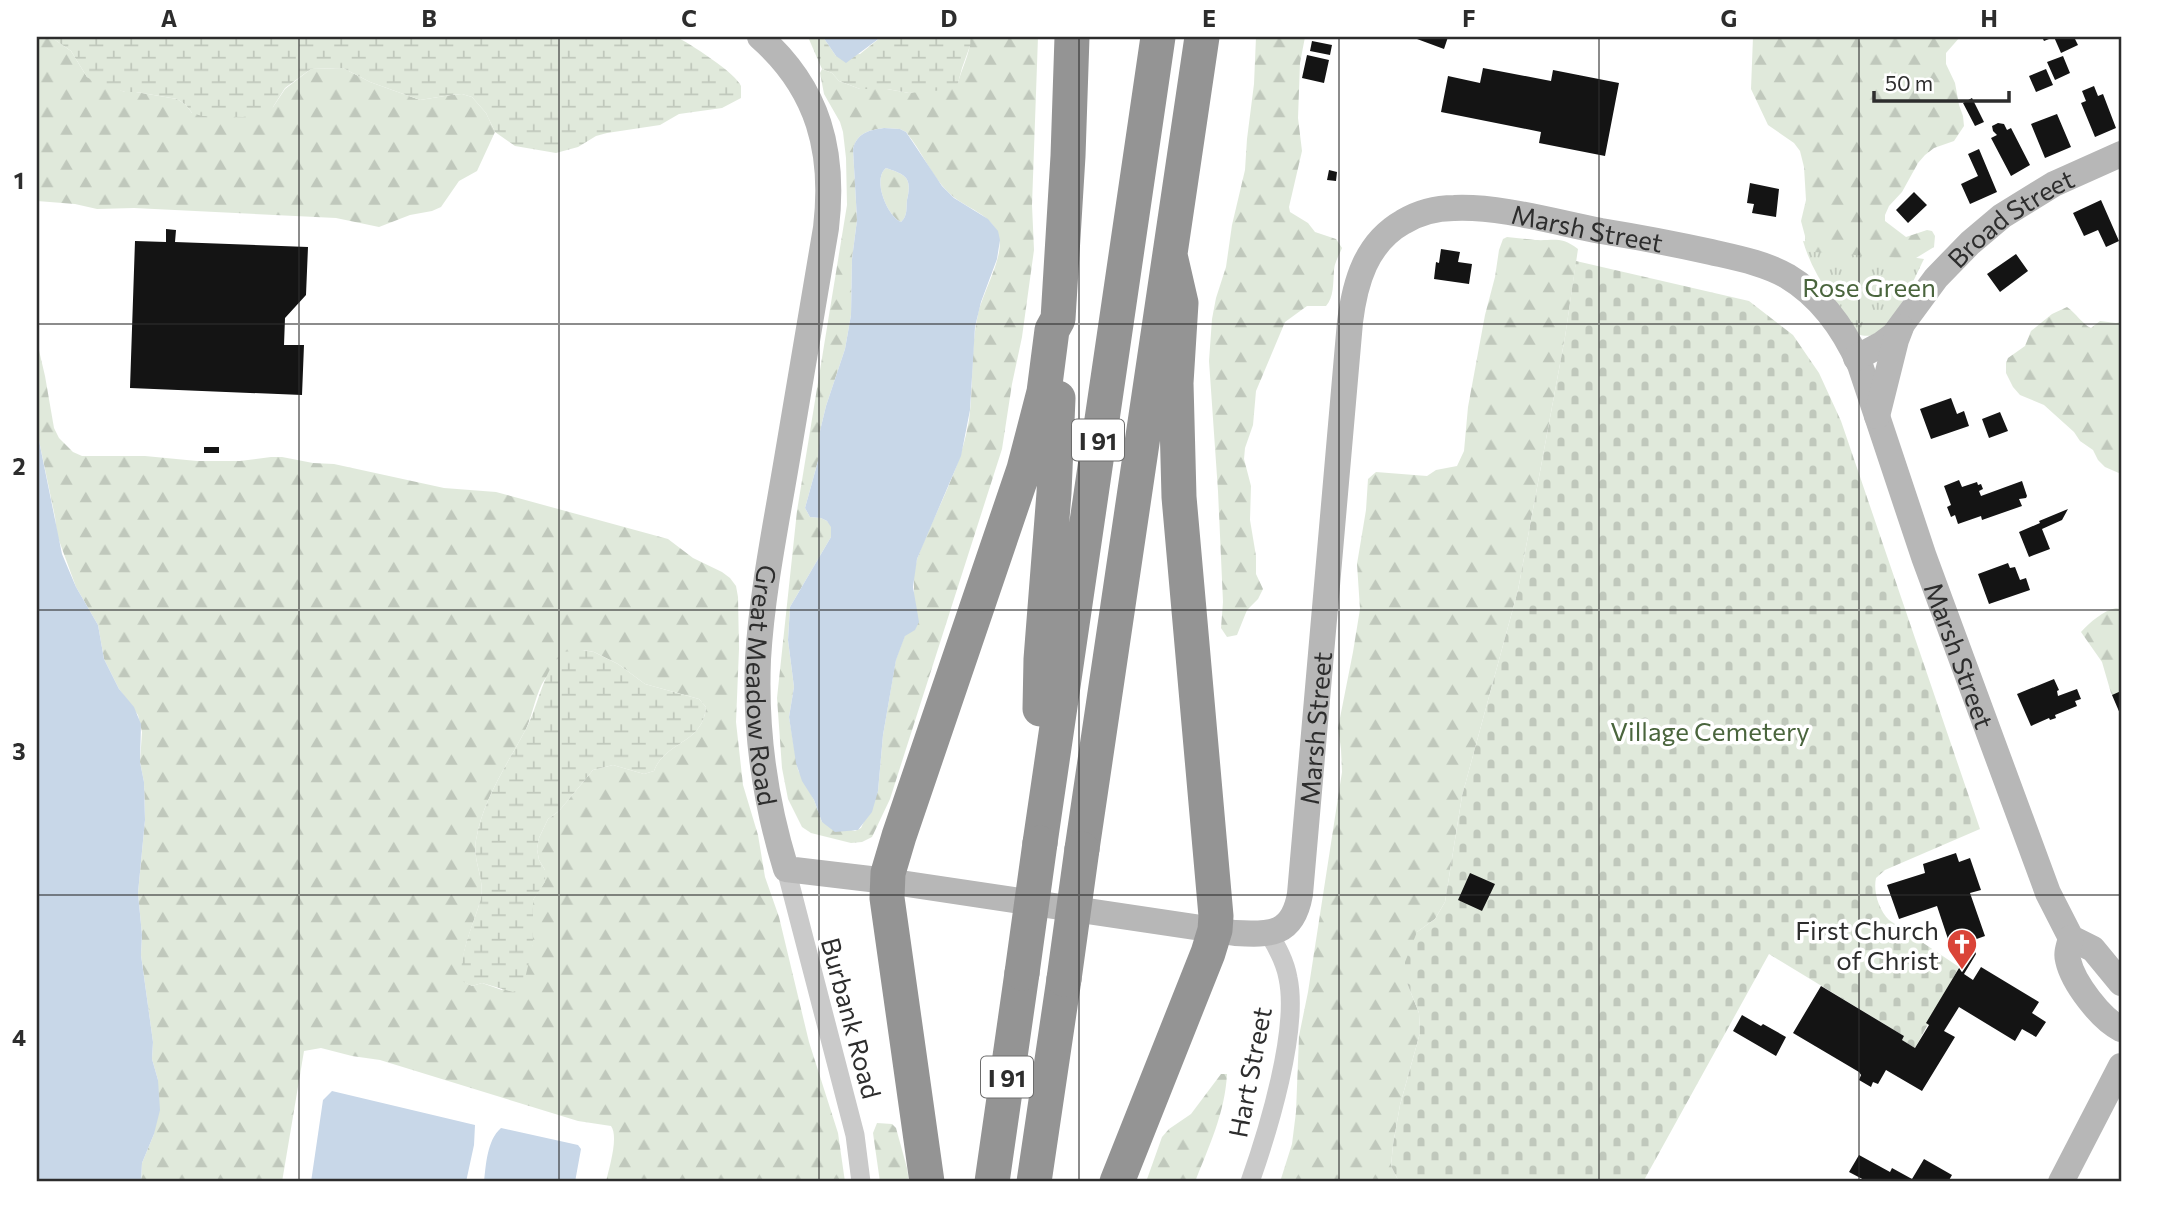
<svg xmlns="http://www.w3.org/2000/svg" width="2158" height="1219" viewBox="0 0 2158 1219" font-family="Commissioner,sans-serif">
  <defs>
    <pattern id="grass-tufts" width="24" height="20" patternUnits="userSpaceOnUse" patternTransform="scale(1.75)"><rect width="24" height="20" fill="#e0e9db"/><path d="M3 7l-1-3M5 7V3M7 7l1-3M15 17l-1-3M17 17v-4M19 17l1-3" fill="none" stroke="#c0c8bc"/></pattern>
    <pattern id="forest-firs" width="22" height="20" patternUnits="userSpaceOnUse" patternTransform="scale(1.75)"><rect width="22" height="20" fill="#e0e9db"/><path d="M5 1l3.5 6h-7zM16 11l3.5 6h-7z" fill="#c0c8bc"/></pattern>
    <pattern id="wetland-marsh" width="20" height="14" patternUnits="userSpaceOnUse" patternTransform="scale(1.75)"><rect width="20" height="14" fill="#e0e9db"/><path d="M1 5h8M5 5V1M11 12h8M15 12V8" fill="none" stroke="#c0c8bc"/></pattern>
    <pattern id="cemetery-stones" width="16" height="16" patternUnits="userSpaceOnUse" patternTransform="scale(1.75)"><rect width="16" height="16" fill="#e0e9db"/><path d="M2 7V4a2 2 0 0 1 4 0v3zM10 15v-3a2 2 0 0 1 4 0v3z" fill="#c0c8bc"/></pattern>
  </defs>
  <rect width="100%" height="100%" fill="#fff"/>
  <!-- grass -->
  <path fill="url(#grass-tufts)" d="M1803 241 1924 259C1914 279 1894 327 1872 335 1867 337 1861 335 1856 334 1836 303 1813 276 1803 241Z"/>
  <!-- forest -->
  <path fill="url(#forest-firs)" fill-rule="evenodd" d="M37 37H51L71 51 87 77 125 92H136L177 99 186 105 192 113 273 107 285 89 311 69 343 68 370 82 420 100 451 95 462 94 472 97 486 113 495 132 477 171 459 181 441 207 432 211 410 215 379 227 336 218 134 208 97 209 75 204 37 201Z
    M970 37H1038L1032 205 1034 250 1022 337 1012 384 1002 449 890 799 872 837 862 842 851 843 811 833 802 827 788 799 782 768 777 698 797 511 847 205 846 158 843 132 840 122 824 94 820 73 822 69 832 73 839 81 860 89H887L909 93 958 83C961 70 972 49 970 37ZM884 128 900 129 906 132C922 151 931 176 949 193 965 209 993 213 999 238 1004 257 982 294 978 314 970 349 974 385 969 420 961 470 934 513 917 559L914 572V593L905 635 896 659 883 735 878 791 861 828 855 831 822 822 814 800 798 770 789 717 794 687 788 640 790 607 831 537V525L827 521 821 518 810 517 805 508 818 461 820 431 826 406 845 349 851 315 852 259 857 220 853 149C857 133 869 130 884 128Z
    M1256 37H1305L1300 63 1298 118 1302 151 1289 207 1290 212 1308 223 1315 232 1336 239 1342 248C1339 255 1334 264 1334 271 1333 283 1334 297 1326 306H1307L1285 322 1256 391 1253 425 1245 448 1244 459 1251 486 1250 520 1256 556V574L1263 589 1258 599 1247 610 1237 635 1227 637 1221 628 1223 602 1218 491 1209 361 1212 319 1216 298 1226 267 1232 225 1245 170 1247 139 1254 84Z
    M1753 37H1960L1946 53V64L1955 83 1959 105 1963 116 1964 126 1954 141 1934 148 1925 155 1918 163 1902 192 1889 206 1885 215V221L1906 237 1927 230 1932 231 1935 236 1934 247 1916 258 1911 259 1814 252 1805 247V236L1801 221 1806 200 1804 167 1800 151 1794 143 1768 125 1751 89Z
    M886 168C907 175 912 178 907 200 906 209 908 215 901 222 887 216 872 179 886 168Z
    M1507 237C1516 238 1526 239 1535 240 1554 241 1561 236 1578 249L1565 337 1518 590 1462 796 1445 902 1435 919 1417 932 1407 983 1419 1013 1420 1033 1400 1105 1393 1145 1391 1166 1399 1182H1280L1292 1144 1296 1112 1299 1036 1308 992 1342 772 1341 749 1338 728 1353 652 1360 609 1357 564 1366 510 1368 479 1376 472 1427 476 1436 470 1457 466 1464 451 1468 407 1485 315 1495 277 1499 250 1503 239Z
    M2067 307C2076 313 2083 325 2091 328L2100 321 2116 323 2121 322V474L2105 467 2098 460 2093 450 2080 441 2074 432 2044 405 2020 395 2013 387 2006 373V363L2008 358 2025 346 2031 331 2052 314Z
    M37 342 45 376 54 428 59 438 73 452 82 456H145L197 461H240L271 457H282L313 463 334 464 444 488 496 492 668 539 693 558 722 572 730 578 736 586 738 597 739 649 736 722 743 785 758 835 765 877 779 917 809 1042 838 1133 845 1182H606C609 1168 619 1137 611 1126L578 1121 380 1060 352 1056 321 1048 304 1051 282 1182H141L142 1163 154 1134 158 1080 152 1059 153 1042 141 955 142 935 138 893 145 820 144 782 140 762 142 732 138 715 119 689 104 659 98 625 76 587 57 535 55 517 37 431ZM583 650 594 652 618 664 645 684 699 699 706 707C703 744 665 741 654 771L644 774 613 765 593 770 559 811 548 819 539 838 537 849 539 860 545 870V881L533 900V945L502 990 482 983 472 986 463 981C458 953 474 925 481 898 485 879 472 860 476 840 483 799 507 765 526 729 533 714 536 692 545 679 552 669 573 657 583 650Z
    M2116 608 2121 609V708L2111 693 2102 662 2081 632C2090 622 2103 611 2116 608Z
    M1221 1074H1227C1225 1113 1209 1146 1195 1182H1146L1162 1137 1169 1129 1191 1114Z
    M877 1123 892 1124 896 1128 907 1168 909 1182H880L873 1133Z"/>
  <!-- wetland -->
  <path fill="url(#wetland-marsh)" d="M51 37H676C688 42 737 74 741 86 741 87 741 96 741 98L722 108 679 114 660 125 607 133 596 136 578 147 556 153 515 146 495 132 486 113 472 97 462 94 451 95 420 100 370 82 343 68 311 69 285 88 273 107 265 113 243 117 202 116 192 113 186 105 177 99 136 92H125L96 83 87 77 71 51Z
    M808 37H823L836 56 860 54 881 37H970L971 43 962 68 958 83 955 87 945 90 909 93 887 89H860L839 81 832 73 822 69Z
    M583 650 594 652 618 664 645 684 699 699 706 707C703 744 665 741 654 771L644 774 613 765 593 770 559 811 548 819 539 838 537 849 539 860 545 870V882L533 900V945L523 987 513 992 482 983 472 986 462 981C458 953 474 925 481 898 485 879 472 860 476 840 483 799 507 765 526 729 539 704 542 674 562 652Z"/>
  <!-- cemetery -->
  <path fill="url(#cemetery-stones)" d="M1576 261 1749 301 1793 335 1819 373 1841 421 1980 829 1885 870 1876 878C1873 892 1879 910 1889 920L1959 967 1915 1048 1902 1040 1904 1036 1769 954 1643 1182H1399L1391 1166 1393 1145 1400 1105 1420 1033 1419 1013 1407 983 1405 973V962L1417 932 1435 919 1445 902 1462 796 1518 590 1565 337Z"/>
  <!-- water -->
  <path fill="#c8d7e8" fill-rule="evenodd" d="M823 37H881L846 63 836 56Z
    M884 128 900 129 906 132 942 186 954 198 988 219 998 231 1000 240 997 259 981 302 975 327 970 410 961 456 917 559 913 587 919 622 915 630 905 636 896 660 883 735 878 791 872 812 858 830 835 832 822 822 814 800 802 781 796 763 789 717 794 687 788 640 790 607 831 537V527L827 521 821 518 810 517 805 508 818 461 820 431 826 406 845 349 851 315 852 259 857 220 853 149C857 133 869 130 884 128ZM886 168C907 175 912 178 907 200 906 209 908 215 901 222 887 216 872 179 886 168Z
    M37 431 62 554 76 587 98 625 104 659 119 689 134 707 141 724 140 762 144 782 145 820 138 893 142 935 141 955 153 1042 152 1059 158 1080 160 1110 154 1134 142 1163 141 1182H37Z
    M332 1091 475 1125 474 1145 466 1182H311L323 1100Z
    M501 1128 578 1145 581 1149 575 1182H484C486 1165 487 1140 501 1128Z"/>
  <!-- building -->
  <path fill="#141414" d="M1418 37H1448L1444 49 1417 39Z
    M2042 37H2074L2078 45 2061 53 2054 37 2044 41Z
    M1312 41 1332 45 1330 55 1310 51Z
    M1307 55 1329 60 1324 83 1302 78Z
    M2063 56 2070 73 2055 80 2047 62Z
    M1483 68 1551 81 1553 70 1619 83 1605 156 1539 143 1541 132 1441 112 1448 76 1480 83Z
    M2046 69 2053 85 2036 92 2029 76Z
    M2094 86 2098 96 2103 94 2116 128 2095 137 2081 103 2086 101 2082 91Z
    M1972 98 1984 122 1975 126 1963 103Z
    M2057 114 2071 147 2045 158 2031 124Z
    M1998 123 2004 124 2007 130 2011 128 2030 165 2011 176 1991 138 1997 135 1993 131 1992 126Z
    M1979 149 1997 192 1970 204 1961 184 1978 176 1968 154Z
    M1329 170 1337 172 1336 181 1327 180Z
    M1750 183 1779 189 1776 217 1752 213 1754 204 1747 203Z
    M1914 192 1927 205 1908 223 1896 210Z
    M2101 200 2119 241 2106 247 2098 230 2084 236 2073 213Z
    M166 229 176 230 175 242 308 247 306 295 285 318 284 345H304L302 395 130 388 135 241 166 242Z
    M1441 249 1460 252 1458 262 1472 264 1469 284 1434 279 1436 262 1439 263Z
    M2016 254 2028 271 2000 292 1987 274Z
    M1951 398 1957 414 1964 411 1969 426 1931 439 1920 409Z
    M2000 412 2008 431 1989 438 1982 419Z
    M204 447H219V453H204Z
    M1959 480 1962 487 1977 482 1978 485 1981 484 1983 489 1979 491 1981 496 2022 481 2027 496 2026 498 2019 499 2022 506 1982 520 1981 516 1958 524 1955 515 1951 517 1947 507 1951 505 1944 486Z
    M2068 509 2062 520 2042 529 2050 549 2029 557 2019 532 2040 523 2039 521Z
    M2008 563 2010 568 2015 567 2020 580 2026 578 2030 590 1989 604 1978 574Z
    M2054 679 2059 690 2057 691 2058 696 2077 689 2081 699 2075 701 2077 706 2055 715 2056 718 2050 720 2049 718 2031 726 2017 694Z
    M2121 691V716L2112 695Z
    M1956 853 1959 862 1970 858 1981 890 1970 893 1985 936 1971 941 1976 954 1964 974 1973 980 1981 967 2039 1002 2032 1013 2046 1022 2036 1037 2022 1029 2015 1041 1959 1007 1944 1031 1955 1037 1922 1091 1886 1070 1878 1084 1873 1082 1871 1087 1859 1080 1861 1075 1859 1072 1793 1033 1821 986 1904 1036 1902 1040 1915 1048 1929 1025 1926 1023 1968 953 1965 943 1951 948 1937 906 1899 919 1887 885 1925 873 1923 864Z
    M1470 873 1495 884 1482 911 1458 900Z
    M1742 1015 1761 1026 1763 1024 1786 1037 1776 1056 1733 1031Z
    M1859 1155 1890 1172 1892 1168 1912 1179 1924 1159 1952 1175 1948 1182H1868L1849 1172Z"/>
  <g fill="none" stroke-linecap="round" stroke-linejoin="round">
    <!-- street -->
    <path stroke="#cacaca" stroke-width="19" d="M786 869 855 1135 861 1182
      M1250 1182C1268 1131 1299 1030 1288 978 1285 961 1277 947 1269 934"/>
    <!-- secondary -->
    <g stroke="#b7b7b7" stroke-width="26">
      <path id="s1" d="M760 37C819 89 835 152 826 228 813 305 800 382 787 459 776 525 762 592 758 659 755 730 765 801 786 869L887 881 1235 933C1271 935 1293 935 1300 894L1350 322C1355 282 1366 243 1403 222 1418 213 1436 208 1454 208 1501 206 1554 222 1601 231 1638 237 1675 244 1711 252 1737 258 1764 263 1787 276 1822 297 1844 329 1860 365L1924 557 2048 893 2071 938 2093 949 2121 983"/>
      <path id="s2" d="M1856 358 1882 344 1894 335 1936 278 1970 243 2002 216 2054 184 2121 154"/>
      <path d="M1877 416 1896 340 1901 327"/>
      <path d="M2071 938C2069 946 2066 953 2068 960 2073 983 2101 1019 2121 1029"/>
      <path d="M2061 1182 2121 1066"/>
    </g>
    <!-- highway -->
    <path stroke="#949494" stroke-width="35" d="M1040 709 1041 659 1054 493 1058 398
      M1040 843 1158 37
      M1082 849 1202 37
      M927 1182 887 898 888 873 899 836 1024 469 1044 392 1052 330 1058 319 1068 156 1072 37
      M992 1182 1022 973
      M1034 1182 1064 979
      M1117 1182 1208 953 1215 930 1216 916 1179 497 1176 383 1181 303 1170 255"/>
    <!-- highway-bridge -->
    <path stroke="#949494" stroke-width="35" d="M1022 973 1040 843
      M1064 979 1082 849"/>
  </g>
  <!-- grid -->
  <path fill="none" stroke="#2d2d2d" stroke-width="2" stroke-opacity="0.55" d="M299 37V1182M559 37V1182M819 37V1182M1079 37V1182M1339 37V1182M1599 37V1182M1859 37V1182M37 324H2121M37 610H2121M37 895H2121"/>
  <!-- icons -->
  <defs>
    <g id="church-pin" transform="scale(1.575)"><path d="M0 17L-7.5 6A9.5 9.5 0 1 1 7.5 6Z" fill="#da4438" stroke="#fff"/><path d="M-1.2-6h2.4v3.5h3.3v2.4h-3.3V6h-2.4V-.1h-3.3v-2.4h3.3Z" fill="#fff"/></g>
  </defs>
  <g fill-rule="evenodd">
    <use href="#church-pin" x="1962" y="944"/>
  </g>
  <g text-anchor="middle" dominant-baseline="central" stroke-width="7" stroke-linejoin="round" paint-order="stroke">
    <!-- shield labels -->
    <g fill="#fff" stroke="#6c6c6c" stroke-width="2">
      <rect x="1072" y="419.5" width="52" height="41" rx="5"/>
      <rect x="981" y="1056.5" width="52" height="41" rx="5"/>
    </g>
    <g font-size="24" font-weight="bold" fill="#2d2d2d">
      <text x="1098" y="440">I 91</text>
      <text x="1007" y="1077">I 91</text>
    </g>
    <!-- street labels -->
    <g font-size="26" fill="#2d2d2d" stroke="#fff">
      <text stroke="none"><textPath href="#s2" startOffset="212">Broad Street</textPath></text>
      <text stroke="none"><textPath href="#s1" startOffset="2282">Marsh Street</textPath></text>
      <text stroke="none"><textPath href="#s1" startOffset="2912">Marsh Street</textPath></text>
      <text stroke="none"><textPath href="#s1" startOffset="674">Great Meadow Road</textPath></text>
      <text stroke="none"><textPath href="#s1" startOffset="1568">Marsh Street</textPath></text>
      <text transform="translate(852 1018) rotate(75)">Burbank Road</text>
      <text transform="translate(1249 1072) rotate(-79)">Hart Street</text>
    </g>
    <!-- park labels -->
    <g font-size="26" fill="#4a653d" stroke="#fff">
      <text x="1869" y="286">Rose Green</text>
      <text x="1710" y="730">Village Cemetery</text>
    </g>
    <!-- poi labels -->
    <g font-size="26" fill="#2d2d2d" stroke="#fff" text-anchor="end">
      <text x="1939" y="929">First Church<tspan x="1939" dy="30">of Christ</tspan></text>
    </g>
  </g>
  <!-- border -->
  <rect width="2158" height="1219" fill="none" stroke="#ffffff" stroke-width="77"/>
  <!-- scale -->
  <path d="M1874 91v10h135v-10" fill="none" stroke="#2d2d2d" stroke-width="3.5"/>
  <text x="1885" y="91" font-size="21" fill="#2d2d2d" stroke="#ffffff" stroke-width="5" paint-order="stroke">50 m</text>
  <rect x="38" y="38" width="2082" height="1142" fill="none" stroke="#2d2d2d" stroke-width="2.5"/>
  <g font-size="23" text-anchor="middle" font-weight="bold" fill="#2d2d2d">
    <text x="169" y="27">A</text>
    <text x="429" y="27">B</text>
    <text x="689" y="27">C</text>
    <text x="949" y="27">D</text>
    <text x="1209" y="27">E</text>
    <text x="1469" y="27">F</text>
    <text x="1729" y="27">G</text>
    <text x="1989" y="27">H</text>
    <text x="19" y="189">1</text>
    <text x="19" y="475">2</text>
    <text x="19" y="760">3</text>
    <text x="19" y="1046">4</text>
  </g>
</svg>
